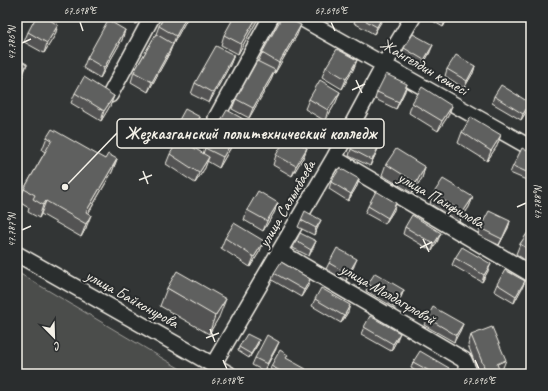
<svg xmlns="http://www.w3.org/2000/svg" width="548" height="391" viewBox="0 0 548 391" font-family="Caveat,sans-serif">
  <rect width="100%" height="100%" fill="#323535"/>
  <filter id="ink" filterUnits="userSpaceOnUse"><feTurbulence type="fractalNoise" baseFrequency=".025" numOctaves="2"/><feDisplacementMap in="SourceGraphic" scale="8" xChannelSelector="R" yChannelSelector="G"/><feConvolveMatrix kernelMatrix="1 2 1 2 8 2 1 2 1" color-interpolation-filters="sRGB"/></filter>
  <g filter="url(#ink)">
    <!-- green -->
    <path fill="#4b4d4c" stroke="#a09f9a" d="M17 272 189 374H17Z"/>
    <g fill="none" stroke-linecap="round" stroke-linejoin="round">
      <!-- minor casing -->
      <g stroke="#f4f1e8" stroke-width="18">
        <path id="minor" d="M299 17 531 148
          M110 95 152 17
          M216 118 271 17
          M334 158 531 274
          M280 252 464 360 470 374
          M17 254 229 374
          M213 365 334 158 384 65 413 17"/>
      </g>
      <!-- minor -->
      <use href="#minor" stroke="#2a2d2e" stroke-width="15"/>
    </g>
    <!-- wall -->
    <path fill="#525352" stroke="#f4f1e8" d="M123 17H140L136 24Z
      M164 17H188L172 46 169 54 148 92 131 82 134 72 156 34 159 26Z
      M259 17 238 54 221 45 224 35Z
      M356 17H383L374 34 354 23Z
      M426 17H449L443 27Z
      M58 25 55 35 44 53 24 42 28 32Z
      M125 30 122 40 100 78 83 68 87 58Z
      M297 35 275 73H274L271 80 249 118 232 109 236 99 258 62 262 53Z
      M404 48 430 52 422 67 402 55Z
      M234 55 230 65 209 103 191 94 195 83Z
      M357 60 353 70 342 89 322 77 326 67Z
      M475 66 473 73 464 88 445 76 447 69Z
      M405 91 396 109 375 99 377 92Z
      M340 92 336 102 325 121 305 109 309 99Z
      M75 93 114 96 110 106 101 121 71 103Z
      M494 96 528 109 521 120 492 103Z
      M412 103 448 116 438 131 409 113Z
      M200 117 197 124 192 135 177 126 179 120Z
      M245 120 241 130 219 168 207 161 205 168 195 183 166 164 170 154H203L205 148Z
      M531 122V133L527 131Z
      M462 132 497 146 487 161 458 143Z
      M47 137 105 159H117L112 172 88 214 86 228 81 237 41 214 39 218 28 212 29 208 19 202 24 189 45 152 42 150Z
      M381 142 378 149 370 166 349 156 351 149Z
      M307 148 303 158 292 176 273 165 276 155Z
      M531 153V182L510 173 513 166Z
      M386 164 425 167 422 178 412 193 382 175Z
      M359 179 357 186 348 201 329 189 331 182Z
      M433 194 473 197 469 207 459 222 430 204Z
      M278 203 274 213 263 231 244 220 247 210Z
      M368 206 394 210 385 224 365 213Z
      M301 220 318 227 314 235 298 227Z
      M510 221 508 228 499 245 478 235 480 228Z
      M405 227 438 240 432 251 403 234Z
      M531 230V264L516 254 520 244Z
      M225 238 264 241 260 251 250 267 221 248Z
      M296 241H316L313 248 309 256 293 248Z
      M455 258 488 271 482 282 452 265Z
      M329 263 354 266 346 281 326 269Z
      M274 273 308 286 301 297 272 280Z
      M525 281 522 288 514 303 494 291 497 284Z
      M368 284 404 290 401 297 395 308 366 291Z
      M167 288 219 317 209 334 160 306Z
      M315 299 348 312 341 323 312 306Z
      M531 316V328L529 322Z
      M427 318 463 324 460 331 454 342 424 325Z
      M364 327 397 340 391 351 361 334Z
      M471 335 502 370 500 371 501 374H479L468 345Z
      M259 340 258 344 249 358 238 351 239 347Z
      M276 349 264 371 252 365 255 358Z
      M287 359 304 374H278L270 369 271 366Z
      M413 362 447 374H420L411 368Z"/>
    <!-- shaded-wall -->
    <path fill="#424342" stroke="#f4f1e8" d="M138 17H140L136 24Z
      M186 17H188L172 46 176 36Z
      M257 17H259L238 54 241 44Z
      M382 17H383V19L374 34 377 27Z
      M447 17H449L443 27 445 20Z
      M58 25 55 35 44 53 47 43Z
      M301 25 297 35 275 73 279 63Z
      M125 30 122 40 100 78 104 68Z
      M173 44 169 54 148 92 152 82Z
      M433 45 430 52 422 67 424 60Z
      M234 55 230 65 209 103 213 93Z
      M357 60 353 70 342 89 346 79Z
      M27 64 22 78 17 87V83Z
      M475 66 473 73 464 88 467 81Z
      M275 70 271 80 249 118 253 108Z
      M407 84 405 91 396 109 399 102Z
      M340 92 336 102 325 121 328 110Z
      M114 96 110 106 101 121 104 111Z
      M530 103 528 109 521 120 523 114Z
      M452 106 448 116 438 131 442 121Z
      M200 117 197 124 192 135 194 128Z
      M245 120 241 130 219 168 223 157Z
      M501 135 497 146 487 161 491 151Z
      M381 142 378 149 370 166 372 160Z
      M307 148 303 158 292 176 296 166Z
      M209 157 205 168 195 183 199 173Z
      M117 159 112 172 83 222 86 212Z
      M425 167 422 178 412 193 416 183Z
      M359 179 357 186 348 201 351 194Z
      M473 197 469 207 459 222 463 212Z
      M46 201 41 214 39 218 43 205Z
      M278 203 274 213 263 231 267 221Z
      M396 203 394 210 385 224 388 218Z
      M91 215 86 228 81 237 86 224Z
      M321 220 318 227 314 235 316 228Z
      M510 221 508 228 499 245 502 239Z
      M441 233 438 240 432 251 434 244Z
      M264 241 260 251 250 267 254 257Z
      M316 241 313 248 309 256 311 250Z
      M357 259 354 266 346 281 348 274Z
      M491 264 488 271 482 282 484 275Z
      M310 279 308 286 301 297 304 290Z
      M525 281 522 288 514 303 516 296Z
      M404 290 401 297 395 308 397 301Z
      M226 299 219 317 209 334 215 316Z
      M350 305 348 312 341 323 344 316Z
      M463 324 460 331 454 342 456 335Z
      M400 333 397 340 391 351 393 344Z
      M259 340 258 344 249 358 251 354Z
      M279 342 276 349 264 371 267 364Z
      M506 360 502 370 493 374 497 364Z"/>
    <!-- building -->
    <path fill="#5f605f" stroke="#f4f1e8" d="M36 17H45L58 25 47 43 28 32Z
      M164 17H186L176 36 159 26Z
      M234 17H257L241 44 224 35Z
      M282 17H285L301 25 279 63 262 53Z
      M359 17H382L377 27Z
      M441 17H447L445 20Z
      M108 20 125 30 104 68 87 58Z
      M156 34 173 44 152 82 134 72Z
      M413 34 433 45 424 60 404 48Z
      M216 46 234 55 213 93 195 83Z
      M337 49 357 60 346 79 326 67Z
      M456 55 475 66 467 81 447 69Z
      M17 59 27 64 17 83Z
      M257 61 275 70 253 108 236 99Z
      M386 74 407 84 399 102 377 92Z
      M84 77 114 96 104 111 75 93Z
      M320 80 340 92 328 110 309 99Z
      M501 85 530 103 523 114 494 96Z
      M422 87 452 106 442 121 412 103Z
      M185 109 200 117 194 128 179 120Z
      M227 110 245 120 223 157 205 148Z
      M471 117 501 135 491 151 462 132Z
      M52 129 105 159 108 154 117 159 86 212 91 215 86 224 46 201 43 205 33 199 35 195 24 189 52 140 47 137Z
      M360 132 381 142 372 160 351 149Z
      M287 136 307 148 296 166 276 155Z
      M179 139 209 157 199 173 170 154Z
      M522 148 531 153V174L513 166Z
      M396 149 425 167 416 183 386 164Z
      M340 168 359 179 351 194 331 182Z
      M443 179 473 197 463 212 433 194Z
      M258 191 278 203 267 221 247 210Z
      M376 191 396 203 388 218 368 206Z
      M305 211 321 220 316 228 301 220Z
      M489 211 510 221 502 239 480 228Z
      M412 215 441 233 434 244 405 227Z
      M234 223 264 241 254 257 225 238Z
      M530 229 531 230V251L520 244Z
      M300 233 316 241 311 250 296 241Z
      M462 247 491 264 484 275 455 258Z
      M337 248 357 259 348 274 329 263Z
      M281 262 310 279 304 290 274 273Z
      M505 270 525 281 516 296 497 284Z
      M177 271 226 299 215 316 167 288Z
      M375 273 404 290 397 301 368 284Z
      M321 288 350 305 344 316 315 299Z
      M433 307 463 324 456 335 427 318Z
      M370 316 400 333 393 344 364 327Z
      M492 327 506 360 497 364 501 374H487L471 335Z
      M247 334 259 340 251 354 239 347Z
      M267 335 279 342 267 364 255 358Z
      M280 350 288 355 286 358 306 369 303 374H286L271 366Z
      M420 351 449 368 446 374H435L413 362Z"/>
  </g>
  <!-- ticks -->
  <path fill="none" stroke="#f4f1e8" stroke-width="1.5" d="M80 22 83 31M331 22 335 31M22 43 31 39M356 80 362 93M352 90 365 84M143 171 148 184M139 180 152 175M517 207 526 203M22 230 31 226M423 239 429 252M420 248 432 242M210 329 215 342M206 338 219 333M223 360 227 369M475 360 479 369"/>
  <g text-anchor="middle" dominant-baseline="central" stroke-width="4" stroke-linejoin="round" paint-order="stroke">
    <!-- street labels -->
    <g font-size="16" fill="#f4f1e8" stroke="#2a2d2e">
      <text transform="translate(424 67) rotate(30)">Жангелдин көшесі</text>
      <text transform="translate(441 200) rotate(30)">улица Панфилова</text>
      <text transform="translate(287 204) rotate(-60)">улица Салыкбаева</text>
      <text transform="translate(388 294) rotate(30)">улица Молдагуловой</text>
      <text transform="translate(132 299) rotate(29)">улица Байконурова</text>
    </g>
  </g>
  <!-- callouts -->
  <path fill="none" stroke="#f4f1e8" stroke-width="1.5" d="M65 187L117 133"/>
  <circle fill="#f4f1e8" stroke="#2a2d2e" stroke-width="1.5" cx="65" cy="187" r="4"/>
  <rect fill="#2a2d2e" stroke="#f4f1e8" stroke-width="1.5" x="117" y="119" width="267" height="29" rx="4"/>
  <g font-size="17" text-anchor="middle" font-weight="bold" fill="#f4f1e8">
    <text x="251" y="139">Жезказганский политехнический колледж</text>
  </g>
  <!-- margin -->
  <rect width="548" height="391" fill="none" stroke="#2a2d2e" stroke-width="44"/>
  <!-- north arrow -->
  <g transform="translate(54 337) rotate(157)" stroke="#2a2d2e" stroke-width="3" paint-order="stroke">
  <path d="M0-3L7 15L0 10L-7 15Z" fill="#f4f1e8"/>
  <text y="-6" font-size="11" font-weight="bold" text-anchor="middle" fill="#f4f1e8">С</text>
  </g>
  <rect x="22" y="22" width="504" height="347" fill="none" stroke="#f4f1e8" stroke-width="1.5"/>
  <g font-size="10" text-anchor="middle" fill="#f4f1e8">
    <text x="80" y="14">67.698°E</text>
    <text x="331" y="14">67.696°E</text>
    <text transform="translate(11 43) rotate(-90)" y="4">47.786°N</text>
    <text transform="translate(537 203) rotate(-90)" y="4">47.788°N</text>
    <text transform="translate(11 230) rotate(-90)" y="4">47.787°N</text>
    <text x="227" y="384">67.698°E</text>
    <text x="479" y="384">67.696°E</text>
  </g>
</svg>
